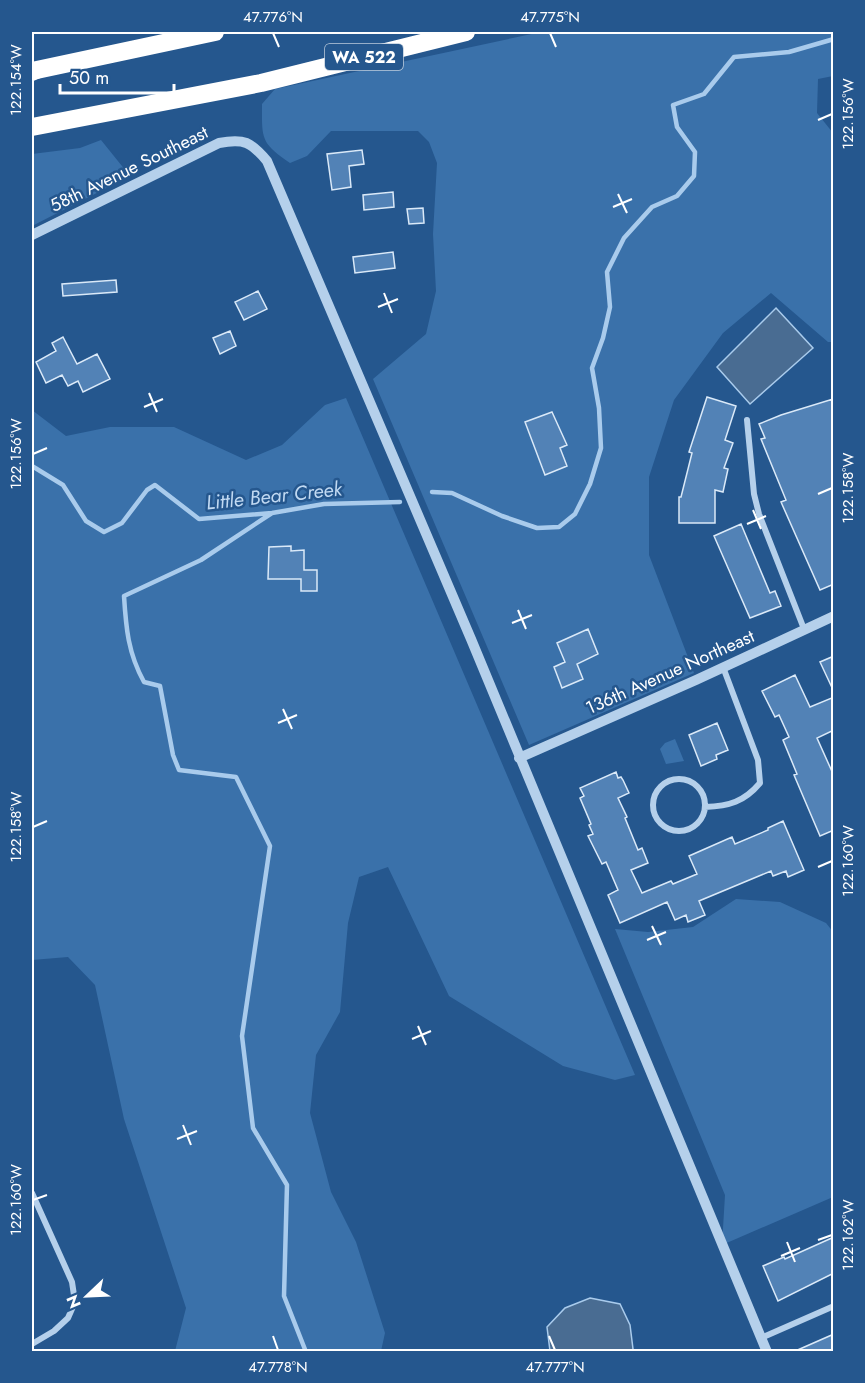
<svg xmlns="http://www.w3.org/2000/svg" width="865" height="1383" viewBox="0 0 865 1383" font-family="Jost,sans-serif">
  <rect width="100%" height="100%" fill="#25578e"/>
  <!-- green -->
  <path fill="#3a71aa" d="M541 32H833V76L818 79 817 113 833 133V342H828L771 293 723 333 674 400 649 477V555L694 673 529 745 373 379 426 334 436 291 433 234 437 163 429 142 418 131H331L307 156 290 163C260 143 262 138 262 104L275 89Z
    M101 140 130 176 32 226V154L80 148Z
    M346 398 635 1075 615 1080 563 1066 449 996 388 867 359 877 348 923 340 1012 316 1055 310 1113 331 1192 356 1242 385 1333 381 1351H175L186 1308 124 1119 95 985 68 957 32 960V410L66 436 110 427H174L246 460 282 445 325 405Z
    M675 739 684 761 666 764 660 749 665 743Z
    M736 899 780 902 826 923 834 933 833 1197 722 1245 725 1195 615 929 648 932 693 927Z"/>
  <!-- water -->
  <path fill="#496c92" stroke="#a9cbec" stroke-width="1.5" d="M776 308 813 348 750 404 717 367Z
    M590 1298 620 1304 630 1325 633 1349 631 1351H550L547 1327 565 1308Z"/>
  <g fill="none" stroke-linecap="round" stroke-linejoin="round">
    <!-- stream -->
    <path stroke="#a9cbec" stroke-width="4.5" d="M32 466 63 485 86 521 104 532 122 523 147 490 155 485 199 519 272 513 324 504 400 502
      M432 492 452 493 502 516 537 528 559 527 575 514 590 484 601 448 599 408 592 368 603 338 610 307 607 272 624 238 652 207 677 196 694 176 695 152 677 127 673 105 704 94 734 57 789 52 834 39
      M272 513 201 560 124 596C126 628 128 653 144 682L160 686 173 755 179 770 236 777 270 846 242 1036 253 1128 287 1185 284 1296 306 1352"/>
  </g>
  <!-- building -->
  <path fill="#5282b6" stroke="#dae9f8" stroke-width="1.5" d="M362 150 364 164 349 166 351 187 332 190 327 154Z
    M393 192 394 207 364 210 363 195Z
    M423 208 424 223 409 224 407 209Z
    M393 252 395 268 355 273 353 257Z
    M116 280 117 292 63 296 62 284Z
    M258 291 267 309 244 320 235 302Z
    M230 331 236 346 220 354 213 338Z
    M63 337 77 364 97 354 110 379 83 392 78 381 68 386 62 375 46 383 36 362 56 351 52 343Z
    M707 397 736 406 725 440 733 443 724 468 728 469 723 492 715 490V523H679V497H681L692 453 689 452Z
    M833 399 834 584 820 590 781 502 786 500 761 439 765 438 759 424 781 415Z
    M552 412 567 445 560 448 567 466 545 475 525 422Z
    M741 524 770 593 775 591 781 606 750 618 714 536Z
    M291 546V551L304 550V570H317V591H301V579H268L269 547Z
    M588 629 598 654 577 664 583 679 562 688 554 667 565 662 557 643Z
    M834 656V692L820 662Z
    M795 675 810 707 834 697V730L817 738 834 776V830L820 836 794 775 797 774 783 740 789 737 779 715 775 717 762 691Z
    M717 723 728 750 716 755 717 759 701 766 689 735Z
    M616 772 618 778 621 777 623 780 629 793 618 798 627 817 625 818 638 850 642 848 648 863 631 870 642 893 671 881 673 884 697 874 689 856 732 837 735 844 768 830V828L783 821 804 870 788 877 786 871 773 876 771 871 699 901 705 915 688 922 686 915 675 920 667 902 620 923 608 895 618 890 606 862 602 864 588 836 593 834 589 825 591 824 580 798 584 796 580 788Z
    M834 1237V1273L778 1301 763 1266 784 1257 785 1259Z
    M834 1334V1352H793Z"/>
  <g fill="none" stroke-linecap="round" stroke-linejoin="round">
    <!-- minor -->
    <path stroke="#b5d0eb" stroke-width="6" d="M747 420 754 494 759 514 804 629
      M653 805a26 26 0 1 1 52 0a26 26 0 1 1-52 0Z
      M705 807C729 806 744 802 760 783L758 760 723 667
      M32 1193 72 1282 75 1302 68 1318 54 1331 32 1344
      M761 1338 834 1306"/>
    <!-- tertiary -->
    <path stroke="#b5d0eb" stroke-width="10" d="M32 235 219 143C244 138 251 142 267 161L471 639 767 1352
      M519 758 696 680 834 616"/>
    <!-- motorway -->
    <path stroke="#fff" stroke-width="18" d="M32 71 215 32
      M32 127 261 83 466 32"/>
  </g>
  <!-- ticks -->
  <path fill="none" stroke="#fff" stroke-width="2" d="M273 33 279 47M550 33 556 47M33 80 47 74M818 120 832 114M618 194 627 213M613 207 632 199M384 293 392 313M378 307 398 299M149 393 157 412M144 407 163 399M33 454 47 448M818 494 832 488M753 510 761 529M747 524 766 516M518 610 526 629M512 623 532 615M283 709 292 729M278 723 297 715M33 827 47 821M818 867 832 861M652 926 661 945M647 940 666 932M418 1026 426 1045M412 1039 431 1031M183 1125 191 1145M177 1139 197 1131M33 1200 47 1195M818 1240 832 1235M787 1242 795 1262M781 1256 800 1248M273 1336 278 1350M549 1336 555 1350"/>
  <g text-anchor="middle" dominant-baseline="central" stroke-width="5" stroke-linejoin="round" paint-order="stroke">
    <!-- shield labels -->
    <rect fill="#25578e" stroke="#becddd" stroke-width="1.5" x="325" y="44" width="78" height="26" rx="4.5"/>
    <g font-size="16" font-weight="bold" fill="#fff">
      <text x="364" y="57">WA 522</text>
    </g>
    <!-- street labels -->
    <g font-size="18" fill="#fff" stroke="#25578e">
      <text transform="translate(129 169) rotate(-26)">58th Avenue Southeast</text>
      <text transform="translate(670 672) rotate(-24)">136th Avenue Northeast</text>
    </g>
    <!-- water labels -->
    <g font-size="20" font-style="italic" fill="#c1d9f2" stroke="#25578e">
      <text transform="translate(274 496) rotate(-6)">Little Bear Creek</text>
    </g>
  </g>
  <!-- border -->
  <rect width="865" height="1383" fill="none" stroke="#25578e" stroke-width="66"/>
  <!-- north arrow -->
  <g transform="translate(87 1296) rotate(247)" stroke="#25578e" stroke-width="4.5" paint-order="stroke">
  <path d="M0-4.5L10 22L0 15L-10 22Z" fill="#ffffff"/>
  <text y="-9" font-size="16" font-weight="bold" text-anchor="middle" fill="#ffffff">N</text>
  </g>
  <!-- scale -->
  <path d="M60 84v9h114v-9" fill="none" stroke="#ffffff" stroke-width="3"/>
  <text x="69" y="84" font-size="18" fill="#ffffff" stroke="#25578e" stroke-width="4.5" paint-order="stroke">50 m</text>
  <rect x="33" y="33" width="799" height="1317" fill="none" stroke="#fff" stroke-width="2"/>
  <g font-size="15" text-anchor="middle" fill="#fff">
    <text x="273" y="22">47.776°N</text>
    <text x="550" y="22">47.775°N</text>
    <text transform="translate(16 80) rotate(-90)" y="5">122.154°W</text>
    <text transform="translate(848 114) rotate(-90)" y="5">122.156°W</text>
    <text transform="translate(16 454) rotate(-90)" y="5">122.156°W</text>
    <text transform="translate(848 488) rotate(-90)" y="5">122.158°W</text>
    <text transform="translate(16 827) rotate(-90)" y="5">122.158°W</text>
    <text transform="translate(848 861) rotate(-90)" y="5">122.160°W</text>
    <text transform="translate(16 1200) rotate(-90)" y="5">122.160°W</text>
    <text transform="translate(848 1235) rotate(-90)" y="5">122.162°W</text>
    <text x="278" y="1372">47.778°N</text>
    <text x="555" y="1372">47.777°N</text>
  </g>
</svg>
